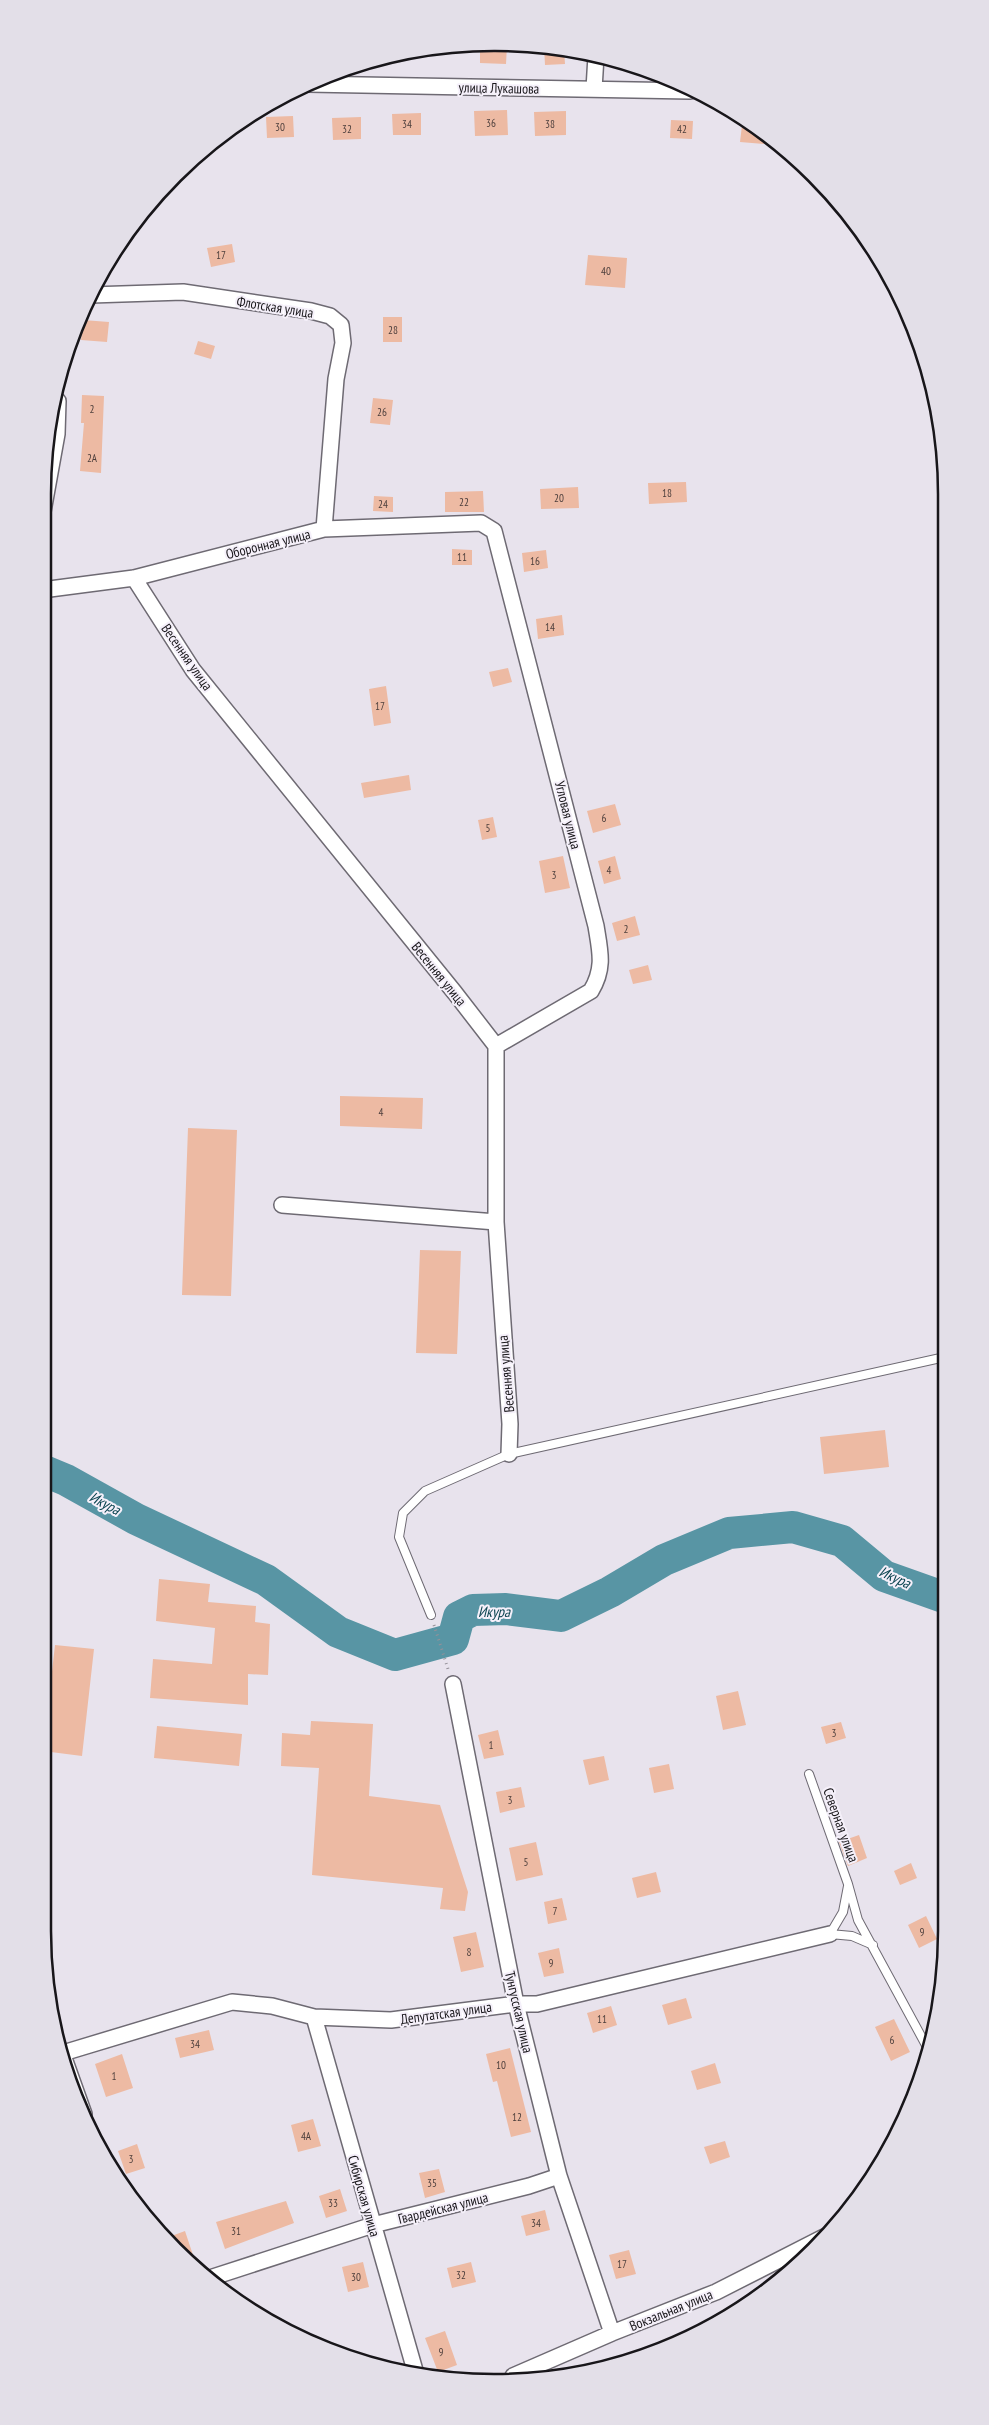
<svg xmlns="http://www.w3.org/2000/svg" width="989" height="2425" viewBox="0 0 989 2425" font-family="'PT Sans Narrow',sans-serif">
  <rect width="100%" height="100%" fill="#e8e3ed"/>
  <g fill="none" stroke-linecap="round" stroke-linejoin="round">
    <!-- river -->
    <path stroke="#5895a4" stroke-width="32" d="M42 1470 66 1480 136 1519 266 1580 338 1632 395 1655 453 1639 459 1617 473 1610 506 1609 561 1616 610 1592 664 1560 729 1533 793 1527 842 1541 884 1576 946 1598"/>
  </g>
  <!-- building -->
  <path fill="#edbaa3" d="M480 44 507 45 506 64 480 63Z
    M544 46 564 49 565 64 545 65Z
    M507 110 508 135 475 136 474 111Z
    M566 111V135L535 136 534 112Z
    M421 113V135H393L392 114Z
    M293 116 294 137 267 138 266 117Z
    M361 117V139L333 140 332 118Z
    M743 117 745 119 776 145 740 142Z
    M671 120 693 121 692 139 670 138Z
    M232 244 235 262 211 267 207 248Z
    M588 255 627 258 625 288 585 285Z
    M383 317H402V342H383Z
    M83 320 109 322 107 342 81 340Z
    M198 341 215 346 211 359 194 354Z
    M82 395 104 396 101 473 80 471 84 423H81Z
    M373 398 393 400 390 425 370 423Z
    M686 482 687 502 649 504 648 483Z
    M578 487 579 508 541 509 540 489Z
    M483 491 484 512H445V492Z
    M374 496 393 497V512L373 511Z
    M452 549 472 550V565H452Z
    M546 550 548 568 524 572 522 553Z
    M562 615 564 635 538 639 536 619Z
    M508 668 512 682 493 687 489 672Z
    M386 686 391 723 374 726 369 689Z
    M409 775 411 790 364 798 361 783Z
    M615 804 621 825 593 833 587 811Z
    M493 817 497 837 482 840 478 820Z
    M563 856 570 888 545 893 539 861Z
    M615 856 621 879 604 884 598 861Z
    M635 916 640 935 617 941 612 923Z
    M648 965 652 980 633 984 629 970Z
    M340 1096 423 1098 422 1129 340 1126Z
    M188 1128 237 1130 231 1296 182 1295Z
    M420 1250 461 1251 457 1354 416 1353Z
    M885 1430 889 1467 824 1474 820 1437Z
    M159 1579 210 1584 208 1602 256 1606 255 1622 270 1624 268 1675 248 1674V1705L150 1698 153 1659 212 1664 215 1628 156 1621Z
    M55 1645 94 1649 82 1756 43 1751Z
    M738 1691 746 1725 723 1730 716 1696Z
    M311 1721 373 1724 369 1796 440 1805 468 1892 465 1911 440 1909 443 1888 312 1875 319 1768 281 1766 282 1733 310 1735Z
    M841 1722 846 1738 826 1744 821 1727Z
    M157 1726 242 1734 239 1766 154 1758Z
    M498 1730 504 1755 484 1759 478 1735Z
    M604 1756 609 1780 589 1785 583 1760Z
    M669 1764 674 1789 654 1793 649 1768Z
    M521 1787 525 1807 500 1813 496 1792Z
    M859 1835 867 1858 848 1866 839 1842Z
    M536 1842 543 1875 516 1881 509 1848Z
    M911 1863 917 1878 900 1885 894 1871Z
    M656 1872 661 1892 637 1898 632 1878Z
    M562 1898 567 1920 548 1924 544 1902Z
    M926 1916 937 1939 919 1948 908 1925Z
    M476 1932 484 1967 461 1972 453 1937Z
    M559 1948 564 1973 544 1977 538 1953Z
    M686 1998 692 2018 668 2025 662 2005Z
    M611 2006 617 2025 593 2033 587 2013Z
    M894 2019 910 2052 891 2061 875 2027Z
    M209 2030 214 2050 180 2058 175 2038Z
    M510 2048 531 2132 511 2137 497 2081 493 2082 486 2054Z
    M122 2054 133 2088 106 2097 95 2064Z
    M715 2063 721 2083 697 2090 691 2071Z
    M313 2119 321 2146 298 2152 291 2125Z
    M725 2141 730 2157 710 2164 704 2147Z
    M137 2144 145 2168 126 2174 118 2151Z
    M439 2169 445 2192 425 2198 419 2173Z
    M340 2189 347 2211 326 2218 319 2196Z
    M286 2201 294 2223 225 2249 216 2222Z
    M545 2210 550 2230 526 2236 521 2216Z
    M185 2231 195 2261 166 2238Z
    M629 2250 636 2274 616 2279 609 2255Z
    M363 2262 369 2287 348 2292 342 2267Z
    M471 2262 476 2282 452 2288 447 2268Z
    M445 2331 457 2365 438 2372 425 2338Z"/>
  <g fill="none" stroke-linecap="round" stroke-linejoin="round">
    <!-- lane casing -->
    <g stroke="#6e6a73" stroke-width="10">
      <path id="lane" d="M431 1615 399 1537 403 1513 425 1491 509 1454 945 1357
        M809 1774 848 1884 858 1920 927 2047
        M848 1886 843 1912 830 1934 852 1936 873 1945"/>
    </g>
    <!-- street casing -->
    <g stroke="#6e6a73" stroke-width="18">
      <path id="street" d="M308 84 690 91
        M594 89 596 56
        M91 295 183 292 311 311 330 316 341 325 343 343 336 379 324 529
        M42 517 57 434 58 401
        M134 578 193 670 455 993 496 1046V1222L510 1424 509 1454
        M42 590 134 578 324 529 481 523 494 531 596 926C600 951 605 968 591 991L496 1046
        M282 1205 496 1222
        M453 1684 516 2004 559 2176 612 2333
        M314 2017 416 2374
        M63 2053 232 2002 272 2006 314 2017 391 2020 516 2004H537L830 1934
        M64 2058 84 2114
        M213 2277 373 2225 529 2186 559 2176
        M513 2376 612 2333 716 2292 824 2237"/>
    </g>
    <!-- path -->
    <path stroke="#959199" stroke-width="3" stroke-dasharray="1 4" stroke-linecap="butt" d="M434 1625 448 1669"/>
    <!-- lane -->
    <use href="#lane" stroke="#fff" stroke-width="8"/>
    <!-- street -->
    <use href="#street" stroke="#fff" stroke-width="15"/>
  </g>
  <g text-anchor="middle" dominant-baseline="central" stroke-width="4" stroke-linejoin="round" paint-order="stroke">
    <!-- number labels -->
    <g font-size="11" fill="#4d3f3c">
      <text x="491" y="123">36</text>
      <text x="407" y="124">34</text>
      <text x="550" y="124">38</text>
      <text x="280" y="127">30</text>
      <text x="347" y="129">32</text>
      <text x="682" y="129">42</text>
      <text x="221" y="255">17</text>
      <text x="606" y="271">40</text>
      <text x="393" y="330">28</text>
      <text x="92" y="409">2</text>
      <text x="382" y="412">26</text>
      <text x="92" y="458">2А</text>
      <text x="667" y="493">18</text>
      <text x="559" y="498">20</text>
      <text x="464" y="502">22</text>
      <text x="383" y="504">24</text>
      <text x="462" y="557">11</text>
      <text x="535" y="561">16</text>
      <text x="550" y="627">14</text>
      <text x="380" y="706">17</text>
      <text x="604" y="818">6</text>
      <text x="488" y="828">5</text>
      <text x="609" y="870">4</text>
      <text x="554" y="875">3</text>
      <text x="626" y="929">2</text>
      <text x="381" y="1112">4</text>
      <text x="834" y="1733">3</text>
      <text x="491" y="1745">1</text>
      <text x="510" y="1800">3</text>
      <text x="526" y="1862">5</text>
      <text x="555" y="1911">7</text>
      <text x="922" y="1932">9</text>
      <text x="469" y="1952">8</text>
      <text x="551" y="1963">9</text>
      <text x="602" y="2019">11</text>
      <text x="892" y="2040">6</text>
      <text x="195" y="2044">34</text>
      <text x="501" y="2065">10</text>
      <text x="114" y="2076">1</text>
      <text x="517" y="2117">12</text>
      <text x="306" y="2136">4А</text>
      <text x="131" y="2159">3</text>
      <text x="432" y="2183">35</text>
      <text x="333" y="2203">33</text>
      <text x="536" y="2223">34</text>
      <text x="236" y="2231">31</text>
      <text x="622" y="2264">17</text>
      <text x="461" y="2275">32</text>
      <text x="356" y="2277">30</text>
      <text x="441" y="2352">9</text>
    </g>
    <!-- street labels -->
    <g font-size="14" fill="#18161a" stroke="#f5f0fa">
      <text transform="translate(499 88) rotate(1)">улица Лукашова</text>
      <text transform="translate(275 307) rotate(9)">Флотская улица</text>
      <text transform="translate(268 544) rotate(-14)">Оборонная улица</text>
      <text transform="translate(187 657) rotate(55)">Весенняя улица</text>
      <text transform="translate(568 815) rotate(76)">Угловая улица</text>
      <text transform="translate(439 974) rotate(51)">Весенняя улица</text>
      <text transform="translate(506 1374) rotate(-95)">Весенняя улица</text>
      <text transform="translate(841 1825) rotate(70)">Северная улица</text>
      <text transform="translate(519 2012) rotate(77)">Тунгусская улица</text>
      <text transform="translate(446 2013) rotate(-8)">Депутатская улица</text>
      <text transform="translate(364 2196) rotate(74)">Сибирская улица</text>
      <text transform="translate(443 2208) rotate(-14)">Гвардейская улица</text>
      <text transform="translate(671 2310) rotate(-22)">Вокзальная улица</text>
    </g>
    <!-- water labels -->
    <g font-size="15" font-style="italic" fill="#0e4652" stroke="#f5f0fa">
      <text transform="translate(105 1503) rotate(28)">Икура</text>
      <text transform="translate(895 1577) rotate(25)">Икура</text>
      <text x="494" y="1611">Икура</text>
    </g>
  </g>
  <!-- crop -->
  <path d="M0 0H989V2425H0ZM494 51H495A443 443 0 0 1 938 494V1931A443 443 0 0 1 495 2374H494A443 443 0 0 1 51 1931V494A443 443 0 0 1 494 51Z" fill="#e3dfe8" fill-rule="evenodd"/>
  <path fill="none" stroke="#18161a" stroke-width="2.5" d="M494 51H495A443 443 0 0 1 938 494V1931A443 443 0 0 1 495 2374H494A443 443 0 0 1 51 1931V494A443 443 0 0 1 494 51Z"/>
</svg>
